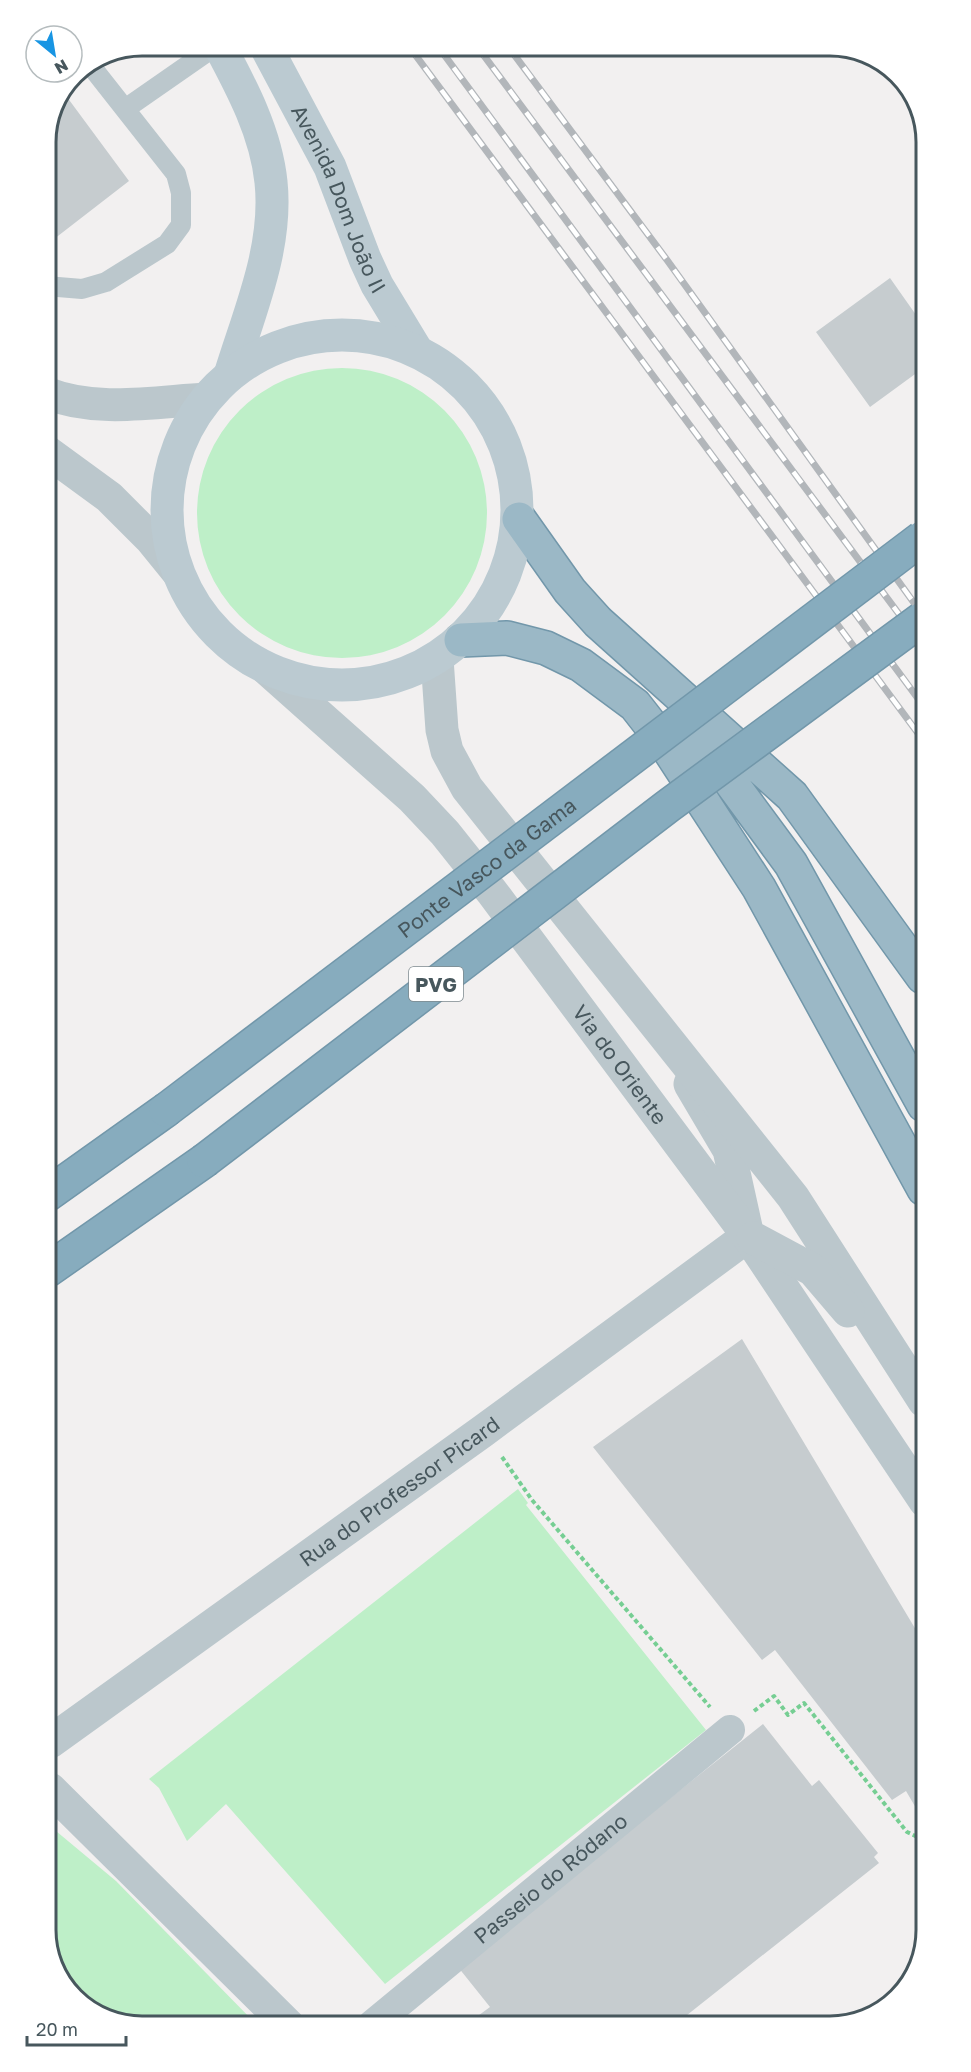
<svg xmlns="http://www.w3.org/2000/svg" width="971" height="2072" viewBox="0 0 971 2072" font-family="'Golos Text',sans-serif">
  <rect width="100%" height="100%" fill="#f2f0f0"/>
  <!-- green -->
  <path fill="#beefc8" d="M197 513a145 145 0 1 1 290 0a145 145 0 1 1-290 0Z
    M518 1489 528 1503 526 1505 706 1730 385 1984 226 1804 187 1841 159 1788 149 1779Z
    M50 1826 116 1881 258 2026 135 2027 82 2007 50 1962Z"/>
  <!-- building -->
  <path fill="#c6cccf" d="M64 93 129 181 45 246V136Z
    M890 278 921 322 922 369 870 407 816 332Z
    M742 1339 925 1645 926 1819 923 1820 906 1791 892 1800 775 1650 762 1660 593 1447Z
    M763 1724 812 1786 819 1780 878 1853 874 1857 879 1863 677 2023 467 2024 490 2007 458 1967Z"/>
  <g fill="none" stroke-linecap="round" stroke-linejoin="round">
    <!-- trunk casing -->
    <g stroke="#7297aa" stroke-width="36">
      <path id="trunk" d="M519 519 570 591 598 622 792 796 923 977
        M461 640 507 638 546 648 581 665 635 705 664 742 759 888 924 1189
        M683 717 791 864 924 1105"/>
    </g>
    <!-- motorway casing -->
    <g stroke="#7297aa" stroke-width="36">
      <path id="motorway" d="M48 1194 166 1110
        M48 1270 204 1161"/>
    </g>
    <!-- path -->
    <path stroke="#76ce93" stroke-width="4" stroke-dasharray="4.5 3" stroke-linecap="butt" d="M502 1457 532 1500 710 1707
      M754 1711 774 1696 788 1715 804 1703 907 1832 926 1841"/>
    <!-- service -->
    <path stroke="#bbc7cc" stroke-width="20" d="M125 109 217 45
      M46 286 82 289 106 282 167 244 181 225V193L176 174 91 66"/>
    <!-- pedestrian -->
    <path stroke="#bbc7cc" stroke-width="30" id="s1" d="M372 2025 730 1730"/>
    <!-- minor -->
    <g stroke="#bbc7cc" stroke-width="33">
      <path d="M46 393C96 413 154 402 206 399"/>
      <path d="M46 451 109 497 151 539 177 571"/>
      <path id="s2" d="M50 1742 483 1431 748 1236 729 1150 690 1084"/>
      <path d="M50 1789 289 2026"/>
    </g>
    <!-- tertiary -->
    <g stroke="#bbc7cc" stroke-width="33">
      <path d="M437 659 442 730 447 751 467 788 793 1197 924 1401"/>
      <path id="s3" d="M268 670 412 798 445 833 492 892 748 1236 925 1501"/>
      <path d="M753 1238 813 1270 848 1311"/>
    </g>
    <!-- secondary -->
    <g stroke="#bbcad1" stroke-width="33">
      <path d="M219 45C242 88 266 133 271 182 278 248 249 313 230 375"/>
      <path id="s4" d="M265 45 330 167 365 259 377 285 417 351"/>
      <circle cx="342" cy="510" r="175"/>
    </g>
    <!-- trunk -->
    <use href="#trunk" stroke="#9bb8c6" stroke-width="33"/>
    <!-- motorway -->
    <use href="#motorway" stroke="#87acbe" stroke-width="33"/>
    <!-- rail casing -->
    <g stroke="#b2b6ba" stroke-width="7">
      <path id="rail" d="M408 45 923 740
        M437 45 922 704
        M476 45 922 645
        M507 45 667 260 922 614"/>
    </g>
    <!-- rail -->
    <use href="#rail" stroke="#fff" stroke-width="4.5" stroke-dasharray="14" stroke-linecap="butt"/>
    <!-- motorway-bridge casing -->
    <g stroke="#7297aa" stroke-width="36" stroke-linecap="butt">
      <g id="motorway-bridge">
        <path id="s5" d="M166 1110 922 538"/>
        <path d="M204 1161 668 806 922 619"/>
      </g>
    </g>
    <!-- motorway-bridge -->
    <use href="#motorway-bridge" stroke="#87acbe" stroke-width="33"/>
  </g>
  <g text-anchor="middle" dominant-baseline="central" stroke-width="4.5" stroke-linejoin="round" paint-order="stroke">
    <!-- shield labels -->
    <rect fill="#fff" stroke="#7e898e" stroke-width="1.5" x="409" y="967" width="54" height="34" rx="4.5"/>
    <g font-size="20" font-weight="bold" fill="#47575d">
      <text x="436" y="984">PVG</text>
    </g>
    <!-- street labels -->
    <g font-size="21" fill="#47575d" stroke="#fff">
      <text stroke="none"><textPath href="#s4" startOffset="171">Avenida Dom João II</textPath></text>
      <text stroke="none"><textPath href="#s5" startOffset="402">Ponte Vasco da Gama</textPath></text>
      <text stroke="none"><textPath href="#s3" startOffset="531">Via do Oriente</textPath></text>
      <text stroke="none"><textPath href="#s2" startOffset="430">Rua do Professor Picard</textPath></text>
      <text stroke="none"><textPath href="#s1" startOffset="231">Passeio do Ródano</textPath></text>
    </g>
  </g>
  <!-- crop -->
  <path d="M0 0H971V2072H0ZM142 56H830A86 86 0 0 1 916 142V1930A86 86 0 0 1 830 2016H142A86 86 0 0 1 56 1930V142A86 86 0 0 1 142 56Z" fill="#fff" fill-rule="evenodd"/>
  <path fill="none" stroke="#47575d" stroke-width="3" d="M142 56H830A86 86 0 0 1 916 142V1930A86 86 0 0 1 830 2016H142A86 86 0 0 1 56 1930V142A86 86 0 0 1 142 56Z"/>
  <!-- north arrow -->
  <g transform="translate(54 54) rotate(150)"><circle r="28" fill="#ffffff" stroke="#b5bcbe" stroke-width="1.5"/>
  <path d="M0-4.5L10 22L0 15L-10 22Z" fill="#1895e3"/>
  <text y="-9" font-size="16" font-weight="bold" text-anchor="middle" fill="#47575d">N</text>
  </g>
  <!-- scale -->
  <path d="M27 2036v9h99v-9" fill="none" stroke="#47575d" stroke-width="3"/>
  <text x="36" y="2036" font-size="18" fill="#47575d" stroke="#ffffff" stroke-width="4.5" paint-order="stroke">20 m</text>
</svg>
